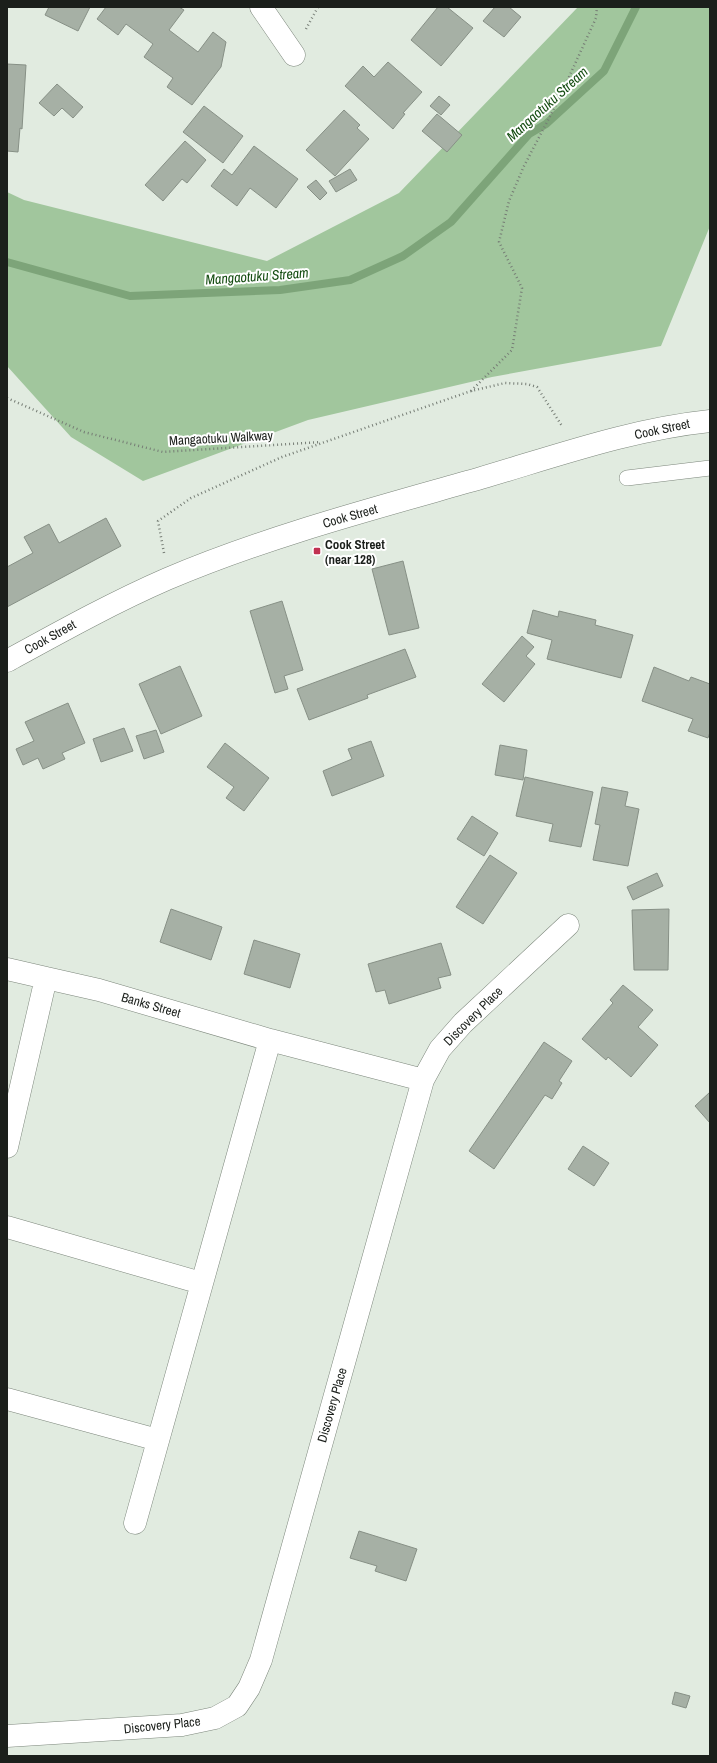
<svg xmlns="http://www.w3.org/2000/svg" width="717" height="1763" viewBox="0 0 717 1763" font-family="'Archivo Narrow',sans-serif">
  <rect width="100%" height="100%" fill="#e1ebe0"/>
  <!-- green -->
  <path fill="#a1c69d" d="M578 7H710V226L661 346 492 377 308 420 143 481 71 437 7 366V192L24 200 267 261 399 193Z"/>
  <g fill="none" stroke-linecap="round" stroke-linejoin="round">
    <!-- stream -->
    <path stroke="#7da479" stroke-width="8" d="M7 262 130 296 280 290 350 280 403 256 451 222 529 134 546 124 604 71 636 7"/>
  </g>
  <!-- building -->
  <path fill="#a6b0a5" stroke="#879086" d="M49 7H90L78 31 45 15Z
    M106 7H179L184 10 169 30 198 52 213 32 226 42 221 67 192 105 167 87 173 78 144 57 153 44 126 24 118 35 97 19Z
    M438 7H447L473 28 441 66 411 40Z
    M495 7H509L521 17 504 37 483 21Z
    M388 62 422 92 403 113 405 114 393 129 345 86 363 66 374 77Z
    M7 64 26 65 22 129 20 128 18 152 7 151Z
    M57 84 83 107 73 118 62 108 54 116 39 103Z
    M439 96 450 105 441 115 430 106Z
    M204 106 243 136 223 163 183 132Z
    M344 110 360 125 357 128 369 139 335 176 306 150Z
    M437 114 462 135 447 152 422 131Z
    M185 141 206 160 187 183 182 179 163 201 145 185Z
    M254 146 298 179 276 208 250 188 237 206 211 186 224 169 232 175Z
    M350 169 357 180 336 192 329 181Z
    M316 180 327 193 320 200 307 187Z
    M106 518 121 546 7 607V567L33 553 24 537 49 524 59 543Z
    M403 561 419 628 389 635 372 569Z
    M282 601 303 670 284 676 288 689 275 693 250 611Z
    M533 610 558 617 559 611 596 620 595 625 633 635 621 678 547 659 552 640 527 633Z
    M522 636 534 647 526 656 535 664 504 702 482 684Z
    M405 649 416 677 367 695 368 698 309 720 297 689Z
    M180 666 202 716 161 734 139 684Z
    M654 667 689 681 691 677 710 684V732L708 738 688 731 693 719 642 701Z
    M68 703 85 743 62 753 65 759 43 769 38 758 23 765 16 749 34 741 25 722Z
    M124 728 133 751 101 762 93 739Z
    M156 730 164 752 144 759 136 736Z
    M371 741 384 776 332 796 323 771 352 759 348 749Z
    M225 743 269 778 244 811 226 798 234 787 207 767Z
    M500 745 527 750 523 780 495 775Z
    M525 777 593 792 581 847 549 841 553 824 516 816Z
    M602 787 628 792 625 806 639 809 628 866 593 860 600 825 595 824Z
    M472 816 498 833 484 856 457 839Z
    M490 855 517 873 483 924 456 907Z
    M657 873 663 886 633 900 627 887Z
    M171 909 222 927 211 960 160 942Z
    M669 909 668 970H634L632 910Z
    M254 940 300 954 290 988 244 974Z
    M441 943 451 975 438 978 441 988 389 1004 385 990 376 992 368 964Z
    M623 985 653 1010 638 1027 658 1045 631 1077 608 1057 606 1060 582 1039 613 1003 610 1000Z
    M544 1042 572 1061 559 1081 562 1083 552 1099 545 1095 494 1169 469 1151Z
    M710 1092V1123L695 1106Z
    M583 1146 609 1163 594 1186 568 1169Z
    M359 1531 417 1549 406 1581 375 1571 377 1566 350 1558Z
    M675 1692 690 1696 686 1708 672 1704Z"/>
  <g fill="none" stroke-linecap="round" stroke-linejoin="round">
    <!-- lane casing -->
    <g stroke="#7d877c" stroke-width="16">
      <path id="lane" d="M627 478 710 468"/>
    </g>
    <!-- street casing -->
    <g stroke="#7d877c" stroke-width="23">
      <path id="street" d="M261 7 294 55
        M7 661C60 632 112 603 167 579 268 536 376 508 481 478 556 456 632 429 710 421
        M7 969 46 978
        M7 1147 46 978 99 990 270 1040 423 1080
        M7 1227 201 1283
        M7 1399 158 1440
        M135 1523 270 1040
        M7 1736 182 1725 215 1718 237 1706 249 1688 261 1660 423 1080 440 1049 463 1023 568 925"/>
    </g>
    <!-- path -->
    <path stroke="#767d75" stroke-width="2.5" stroke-dasharray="1 3" stroke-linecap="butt" d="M306 29 318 7
      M471 391 512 350 522 288 499 242 509 201 524 166 558 101 596 18 597 7
      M7 398 84 432 163 452 321 442
      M164 553 158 521 191 498 282 457 471 391 505 383 527 384 537 387 562 426"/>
    <!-- lane -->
    <use href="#lane" stroke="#fff" stroke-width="15"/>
    <!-- street -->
    <use href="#street" stroke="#fff" stroke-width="22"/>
  </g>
  <!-- markers -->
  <rect fill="#c13151" stroke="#fff" stroke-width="1.5" x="313" y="547" width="8" height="8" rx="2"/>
  <g text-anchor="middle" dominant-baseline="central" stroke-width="4" stroke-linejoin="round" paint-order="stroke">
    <!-- street labels -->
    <g font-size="13" fill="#1b1f1b" stroke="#fff">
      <text transform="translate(662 429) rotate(-12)">Cook Street</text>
      <text transform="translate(221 438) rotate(-3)">Mangaotuku Walkway</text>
      <text transform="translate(350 516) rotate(-16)">Cook Street</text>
      <text transform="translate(50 637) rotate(-29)">Cook Street</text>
      <text transform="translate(151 1005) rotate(16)">Banks Street</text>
      <text transform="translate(473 1016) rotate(-45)">Discovery Place</text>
      <text transform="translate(332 1405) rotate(-74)">Discovery Place</text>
      <text transform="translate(162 1725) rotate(-6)">Discovery Place</text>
    </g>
    <!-- poi labels -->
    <g font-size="13" font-weight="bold" fill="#1b1f1b" stroke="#fff" text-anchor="start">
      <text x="325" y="544">Cook Street<tspan x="325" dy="15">(near 128)</tspan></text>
    </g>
    <!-- water labels -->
    <g font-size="14" font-style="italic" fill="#144c11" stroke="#fff">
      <text transform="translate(547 104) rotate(-42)">Mangaotuku Stream</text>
      <text transform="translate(257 276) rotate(-4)">Mangaotuku Stream</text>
    </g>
  </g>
  <!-- border -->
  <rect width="717" height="1763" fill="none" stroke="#1b1f1b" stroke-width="16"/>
</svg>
